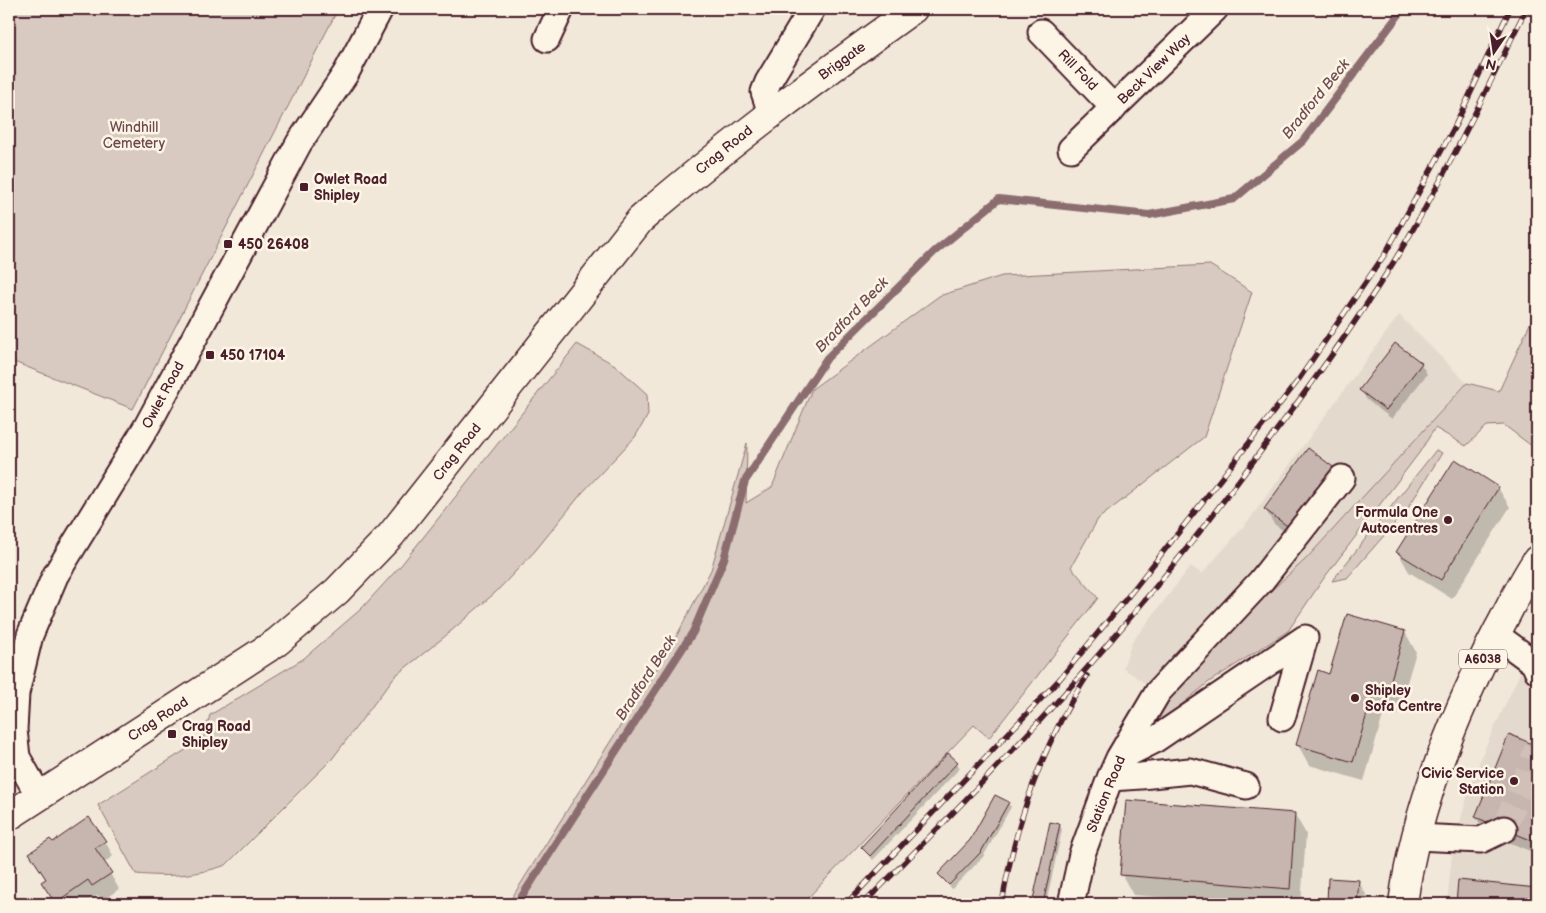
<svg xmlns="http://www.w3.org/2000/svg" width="1546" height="913" viewBox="0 0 1546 913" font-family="'Balsamiq Sans',sans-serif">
  <rect width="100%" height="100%" fill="#f1e8da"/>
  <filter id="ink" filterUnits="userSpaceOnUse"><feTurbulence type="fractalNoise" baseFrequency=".02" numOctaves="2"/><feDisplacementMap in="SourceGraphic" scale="10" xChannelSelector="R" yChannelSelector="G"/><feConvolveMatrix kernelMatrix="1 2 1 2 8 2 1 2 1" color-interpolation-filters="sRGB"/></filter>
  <g filter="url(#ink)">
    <!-- built -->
    <path fill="#e4d9cd" d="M1399 315 1467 383 1306 559 1232 626 1168 699 1123 668 1132 642 1191 566 1202 574 1249 520Z
      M1537 636V904H1447L1452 853 1469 789 1485 748Z"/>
    <!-- green -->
    <path fill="#d8cac0" stroke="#917476" d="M9 9H338L133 409 9 360Z
      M1210 265 1252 292 1204 437 1098 519 1071 567 1098 598 989 738 974 725 802 904H508L675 639 711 570 747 443 746 503 772 487 812 389 939 296 1002 276Z
      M1537 316V450L1504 425 1487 426 1466 446 1435 428 1419 453 1324 578 1288 631 1209 682 1149 731 1168 699 1232 626 1306 559 1467 383 1499 391 1533 317Z
      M577 344 615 365 647 394 648 415 635 437 582 493 535 551 496 592 443 638 395 676 332 759 226 865C194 876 170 877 136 874L98 805 203 739 210 715 303 659 361 609 402 564Z
      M1436 450 1442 453 1408 508 1347 578 1332 581Z"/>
    <!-- shadow -->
    <path fill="#0003" d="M1421 364 1427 374 1392 419 1367 400 1361 390Z
      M1308 450 1302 544 1274 524 1265 509Z
      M1498 488 1510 507 1452 599 1409 572 1398 552Z
      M1405 632 1416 652 1397 716 1384 712 1364 781 1309 765 1298 745 1330 675Z
      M1510 736 1537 747V854L1485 832 1476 817Z
      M957 763 960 768 873 860 862 847Z
      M1008 803 1011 807 983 857 952 889 939 874Z
      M1295 815 1306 834 1301 904H1252L1133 895 1122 875Z
      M1051 823 1060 825 1062 830 1046 904H1033Z
      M105 841 113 856 104 863 119 889 102 901 98 895 83 904H56L42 882 46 880 30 854 52 844Z
      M1330 879 1358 881 1367 896 1366 904H1328Z
      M1459 881 1537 889V904H1457Z"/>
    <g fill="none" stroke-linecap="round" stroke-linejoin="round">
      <!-- stream -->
      <path stroke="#8b6d6f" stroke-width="8" d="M517 904 693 632 724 559 745 481 827 358 934 252 999 199 1149 215 1234 199 1303 141 1403 9"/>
    </g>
    <!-- building -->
    <path fill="#c7b6af" stroke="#4a1f2b" d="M1395 343 1422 363 1386 410 1359 390Z
      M1308 448 1337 470 1293 530 1264 509Z
      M1455 459 1499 487 1441 580 1396 552Z
      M1347 614 1405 631 1386 697 1373 693 1353 762 1296 745 1318 670 1329 674Z
      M1509 734 1537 746V831L1533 841 1475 817Z
      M948 753 958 762 870 856 861 847Z
      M995 795 1009 802 981 852 949 885 938 874 970 840Z
      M1126 800 1295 813 1290 889 1120 875Z
      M89 817 106 841 95 848 112 873 92 886 88 880 55 903 41 882 46 879 29 853 50 839 53 842Z
      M1050 822 1060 824 1043 904H1032Z
      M1328 878 1359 880 1357 904H1327Z
      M1458 880 1537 888V904H1456Z
      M1128 899 1173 904H1128Z"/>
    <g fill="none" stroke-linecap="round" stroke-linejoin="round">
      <!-- minor-tunnel -->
      <path stroke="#d0c0b7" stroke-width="25" stroke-dasharray="25 12" stroke-linecap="butt" d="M1504 829 1537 749"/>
      <!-- minor casing -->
      <g stroke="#4a1f2b" stroke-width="29">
        <path id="minor" d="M1041 32 1114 108
          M547 39 561 9
          M771 113 764 92 768 82 812 9
          M1071 149 1215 9
          M1496 635 1534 663 1537 670
          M1119 758 1153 741 1305 638 1282 718
          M1110 778 1141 776 1190 771 1246 786
          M39 796 17 757 14 730 16 693 30 635 55 576 147 426 299 143 346 73 380 9
          M1416 837 1481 840 1504 829
          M1071 904 1082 854 1110 778 1119 758 1158 692 1261 581 1342 478"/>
      </g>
      <!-- major casing -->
      <g stroke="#4a1f2b" stroke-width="31">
        <path id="major" d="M9 816 277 642 337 591 391 535 640 220C728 144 819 77 913 9
          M1403 904C1415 809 1454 715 1498 630 1511 606 1522 582 1537 560"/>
      </g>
      <!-- minor -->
      <use href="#minor" stroke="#fcf5e5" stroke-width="25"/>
      <!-- major -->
      <use href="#major" stroke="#fcf5e5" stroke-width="28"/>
      <!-- rail casing -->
      <g stroke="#4a1f2b" stroke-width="5.5">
        <path id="rail" d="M846 904 1058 681 1126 599 1297 382 1385 254 1455 126 1510 9
          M863 904C958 809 1053 711 1139 607 1181 557 1221 505 1260 452 1307 391 1352 329 1393 263 1443 182 1484 95 1526 9
          M1002 904C1014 827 1043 742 1087 676"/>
      </g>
      <!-- rail -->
      <use href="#rail" stroke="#fcf5e5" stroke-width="4" stroke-dasharray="11" stroke-linecap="butt"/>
    </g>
  </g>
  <!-- markers -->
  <g fill="#4a1f2b" stroke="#fcf5e5" stroke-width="2">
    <rect x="299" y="182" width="10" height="10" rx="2.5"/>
    <rect x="223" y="239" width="10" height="10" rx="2.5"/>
    <rect x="205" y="350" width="10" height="10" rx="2.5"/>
    <circle cx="1448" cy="520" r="5"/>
    <circle cx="1355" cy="698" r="5"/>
    <rect x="167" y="729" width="10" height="10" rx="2.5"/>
    <circle cx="1514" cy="781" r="5"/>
  </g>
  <g text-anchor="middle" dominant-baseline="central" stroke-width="5" stroke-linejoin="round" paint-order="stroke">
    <!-- shield labels -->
    <rect fill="#fcf5e5" stroke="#7f5f63" stroke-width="1" x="1459" y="649.5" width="48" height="19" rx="4"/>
    <g font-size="12" font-weight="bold" fill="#4a1f2b">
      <text x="1483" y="659">A6038</text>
    </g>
    <!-- street labels -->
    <g font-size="14" fill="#4a1f2b" stroke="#fcf5e5">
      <text transform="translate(842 61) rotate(-36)">Briggate</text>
      <text transform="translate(1154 69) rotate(-44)">Beck View Way</text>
      <text transform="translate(1078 70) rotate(46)">Rill Fold</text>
      <text transform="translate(724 150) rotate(-39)">Crag Road</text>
      <text transform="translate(163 395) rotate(-62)">Owlet Road</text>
      <text transform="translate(457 452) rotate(-52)">Crag Road</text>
      <text transform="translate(158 719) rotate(-33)">Crag Road</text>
      <text transform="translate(1106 794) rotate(-68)">Station Road</text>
    </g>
    <!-- park labels -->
    <g font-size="14" fill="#6e4a50" stroke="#fcf5e5">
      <text x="134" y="127">Windhill<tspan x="134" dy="16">Cemetery</tspan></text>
    </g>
    <!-- poi labels -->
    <g font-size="14" font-weight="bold" fill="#4a1f2b" stroke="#fcf5e5" text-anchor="start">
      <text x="314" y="179">Owlet Road<tspan x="314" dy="16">Shipley</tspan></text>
      <text x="238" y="244">450 26408</text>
      <text x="220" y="355">450 17104</text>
      <text x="1438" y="512" text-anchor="end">Formula One<tspan x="1438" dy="16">Autocentres</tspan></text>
      <text x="1365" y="690">Shipley<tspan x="1365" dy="16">Sofa Centre</tspan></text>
      <text x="182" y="726">Crag Road<tspan x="182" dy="16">Shipley</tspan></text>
      <text x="1504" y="773" text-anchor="end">Civic Service<tspan x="1504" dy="16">Station</tspan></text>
    </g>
    <!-- water labels -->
    <g font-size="15" font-style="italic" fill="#704c53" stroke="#fcf5e5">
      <text transform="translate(1316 99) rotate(-51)">Bradford Beck</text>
      <text transform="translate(852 315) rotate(-46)">Bradford Beck</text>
      <text transform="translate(646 678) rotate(-57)">Bradford Beck</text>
    </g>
  </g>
  <!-- margin -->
  <rect width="1546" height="913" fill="none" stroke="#fcf5e5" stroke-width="30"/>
  <rect x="15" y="15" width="1516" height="883" fill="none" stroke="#4a1f2b" stroke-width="2" filter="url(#ink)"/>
  <!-- north arrow -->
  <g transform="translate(1494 52) rotate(193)" stroke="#fcf5e5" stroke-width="4" paint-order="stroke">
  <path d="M0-4L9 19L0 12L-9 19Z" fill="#4a1f2b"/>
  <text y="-8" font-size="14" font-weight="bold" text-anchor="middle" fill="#4a1f2b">N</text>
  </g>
</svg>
